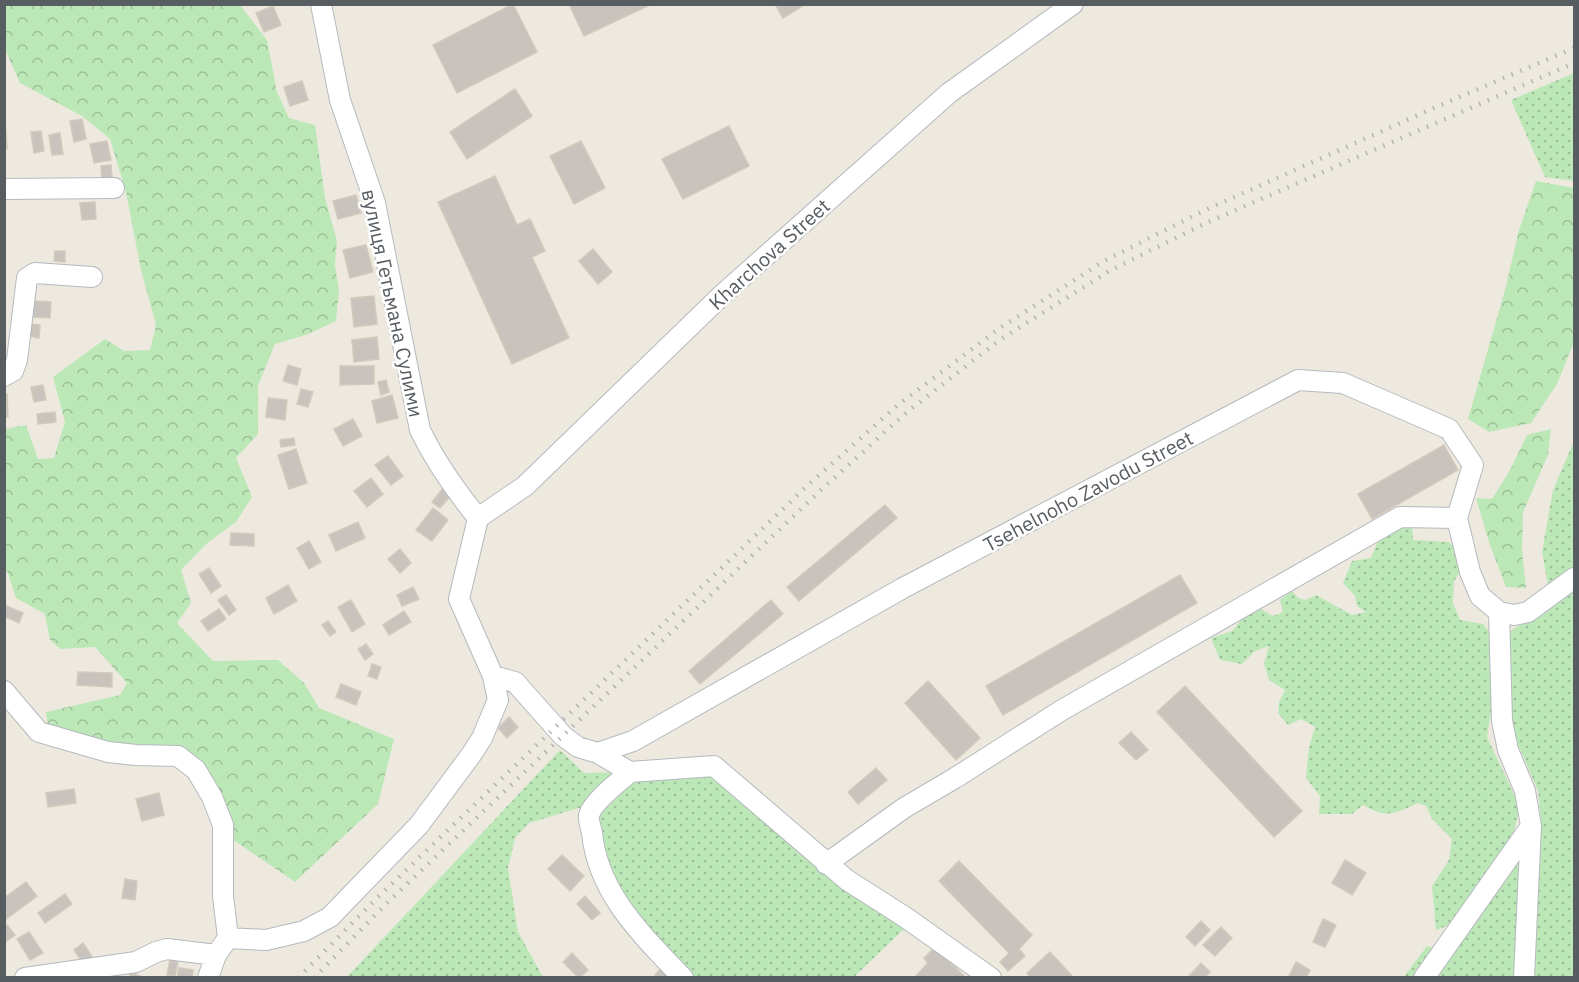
<svg xmlns="http://www.w3.org/2000/svg" width="1579" height="982" viewBox="0 0 1579 982" font-family="'IBM Plex Sans',sans-serif">
  <defs>
    <pattern id="grass-dots" width="8" height="8" patternUnits="userSpaceOnUse" patternTransform="scale(1.5)"><rect width="8" height="8" fill="#bce8b8"/><path d="M2 2h.1M6 6h.1" fill="none" stroke="#9cbf99" stroke-width="1.8" stroke-linecap="round"/></pattern>
    <pattern id="forest-crowns" width="20" height="18" patternUnits="userSpaceOnUse" patternTransform="scale(1.5)"><rect width="20" height="18" fill="#bce8b8"/><path d="M2 6a3 3 0 1 1 6 0M12 15a3 3 0 1 1 6 0" fill="none" stroke="#9cbf99"/></pattern>
  </defs>
  <rect width="100%" height="100%" fill="#ede9df"/>
  <!-- grass -->
  <path fill="url(#grass-dots)" d="M1574 73V181L1545 177 1511 100Z
    M1574 441V977L1403 978 1427 946 1450 954 1541 820 1538 791 1509 723 1505 634 1530 619 1551 602 1542 552 1553 490Z
    M1400 523 1412 524 1413 540 1449 542 1460 552 1462 569 1454 581 1453 603 1460 620 1483 624 1497 642 1489 656 1492 705 1487 737 1520 807 1512 840 1447 926 1436 930 1432 886 1449 860 1452 839 1432 819 1426 806 1418 803C1395 814 1387 819 1363 805L1352 814H1319L1320 796 1306 778 1309 747 1315 727 1301 719 1288 725 1278 713 1279 702 1285 690 1269 680 1264 664 1269 646 1255 651 1242 664 1220 660 1211 638 1232 631 1247 613 1261 609 1273 616 1283 612 1280 600 1292 591 1298 598 1306 600 1316 595 1352 615 1366 612 1357 606 1355 596 1343 583 1352 561 1371 558 1380 536Z
    M560 750 584 773 619 772 582 807 529 823 515 838 508 868 518 932 543 977 346 978Z
    M713 775 905 928 854 977H690L613 883 596 817 640 776Z"/>
  <!-- forest -->
  <path fill="url(#forest-crowns)" d="M4 5H240L267 40 277 92 289 118 315 125 325 198 337 241 335 265 339 291 336 321 306 335 275 344 258 386V434L236 458 252 497 236 522 206 544 181 570 191 603 177 623 213 661 278 660 304 683 319 708 394 739 378 804 295 882 229 837 200 767 48 728 46 712 120 695 127 683 95 647 60 649 50 640 45 614 16 598 7 571 5 570V429L26 425 38 459 54 458 65 422 53 377 105 339 124 351 150 350 156 325 141 270 126 192 110 139 82 116 20 83 5 49Z
    M1536 181 1574 188V342L1557 384 1531 423 1489 432 1468 419 1505 290 1519 230Z
    M1551 429 1548 455 1523 512 1522 550 1526 588 1506 587 1489 542 1476 498 1492 499 1510 470 1527 435Z"/>
  <!-- building -->
  <path fill="#c8c3bc" stroke="#d2cabd" stroke-width="1.5" d="M513 4 537 52 457 93 433 45Z
    M569 4H652L584 36Z
    M775 4H806L783 18Z
    M273 6 281 25 264 32 256 13Z
    M302 81 308 100 290 106 284 87Z
    M515 89 532 116 467 159 450 132Z
    M4 119H5L7 148H4Z
    M82 119 86 139 74 142 70 121Z
    M729 126 749 166 683 199 662 159Z
    M41 131 44 151 34 153 31 132Z
    M60 133 63 154 52 155 49 135Z
    M107 141 111 160 94 163 90 144Z
    M581 141 605 188 574 204 550 156Z
    M111 165 112 178 102 179 101 166Z
    M495 176 517 225 530 219 545 251 532 257 569 338 512 364 438 202Z
    M356 195 361 213 338 219 333 201Z
    M95 202 96 219 82 220 80 203Z
    M366 245 373 272 350 278 343 250Z
    M593 249 612 272 598 284 579 261Z
    M55 251H65V262L54 261Z
    M374 296 377 324 354 327 351 298Z
    M33 301 51 302 50 318 32 317Z
    M30 324 40 325 39 338 29 336Z
    M377 337 379 359 354 362 352 340Z
    M288 365 301 369 297 385 283 381Z
    M340 366H374V384L340 385Z
    M386 380 389 392 381 395 378 382Z
    M43 385 46 400 34 402 31 387Z
    M301 389 313 392 308 407 297 404Z
    M7 394 8 417H4V395Z
    M392 395 398 418 377 423 372 401Z
    M268 398 287 400 285 420 266 417Z
    M55 412 56 422 38 424 37 414Z
    M353 419 362 436 343 446 334 429Z
    M294 438 295 445 281 447 280 440Z
    M1444 445 1458 470 1372 519 1358 494Z
    M296 449 307 483 289 489 278 455Z
    M388 456 403 476 391 485 375 465Z
    M371 478 383 494 367 507 354 491Z
    M443 488 451 495 440 508 432 502Z
    M885 505 897 518 799 601 787 587Z
    M433 508 448 520 432 541 416 530Z
    M358 522 365 538 336 551 329 535Z
    M231 533 254 534V546L230 545Z
    M309 541 321 562 309 569 297 548Z
    M400 549 411 563 400 573 388 559Z
    M209 568 221 586 211 593 199 574Z
    M1180 575 1197 603 1003 715 986 686Z
    M288 585 297 601 274 614 266 598Z
    M413 587 419 599 402 606 397 595Z
    M226 595 236 610 229 615 218 600Z
    M351 600 365 624 352 632 338 607Z
    M771 600 783 614 700 684 689 671Z
    M4 605 23 613 19 623 4 616Z
    M219 609 226 619 208 631 201 621Z
    M404 611 411 622 389 635 383 625Z
    M328 621 336 632 330 636 322 625Z
    M366 644 373 654 365 660 358 649Z
    M372 664 381 667 377 679 368 676Z
    M78 672 112 673V687L77 685Z
    M928 681 980 738 956 760 905 703Z
    M341 684 361 692 356 705 336 697Z
    M1185 686 1302 811 1274 837 1157 712Z
    M509 717 518 727 507 738 498 728Z
    M1131 732 1148 750 1136 760 1119 743Z
    M876 768 887 780 858 804 848 792Z
    M74 789 76 803 48 807 46 793Z
    M159 793 164 815 142 821 136 799Z
    M562 855 584 876 570 891 548 869Z
    M1345 860 1366 873 1352 895 1332 883Z
    M959 861 1032 935 1019 949 1025 956 1008 971 1000 962 1009 953 939 881Z
    M125 879 137 881 135 900 122 898Z
    M26 882 37 896 6 919 4 898Z
    M65 894 72 904 45 923 38 913Z
    M585 896 600 913 592 920 577 904Z
    M1323 919 1336 925 1325 947 1313 942Z
    M1201 921 1210 930 1195 946 1186 937Z
    M7 925 15 935 4 943V927Z
    M1221 927 1232 938 1215 956 1203 945Z
    M29 932 43 953 30 960 17 939Z
    M83 943 93 958 84 965 74 950Z
    M935 947 966 978H914L928 963 924 958Z
    M1050 952 1074 978H1031L1027 973Z
    M572 953 588 970 579 978 563 962Z
    M170 960 178 962 175 976 167 975Z
    M1296 962 1310 970 1306 978H1288Z
    M1201 963 1210 972 1204 978H1191L1189 976Z
    M179 968 193 970 192 978H177Z
    M660 969 670 977V978H653Z
    M131 972 144 978H129Z"/>
  <g fill="none" stroke-linecap="round" stroke-linejoin="round">
    <!-- street casing -->
    <g stroke="#b5b9be" stroke-width="22">
      <path id="street" d="M321 4 340 100 375 203 420 430C435 461 456 491 478 518
        M4 189 114 188
        M4 376 13 371 17 360 27 278 35 273 92 277
        M478 518 525 486 723 294 949 93 1073 4
        M1499 612 1502 721 1508 750 1525 791 1531 826 1524 978
        M493 676 515 682 563 736 578 747 598 753 633 741 903 588 1298 380 1343 383 1449 429 1473 465 1457 518 1470 572 1480 596 1499 612 1514 615 1528 612 1574 578
        M4 691 39 732 108 752 136 755 178 756 196 770 212 797 223 825V896L228 938 216 955 167 949 156 952 136 962 25 978
        M598 753 630 772C619 782 593 801 589 815 588 820 591 828 592 833 598 894 643 936 683 978
        M630 772 714 766 847 880 905 917 991 978
        M826 864 904 808 955 778 1062 710 1400 517 1457 518
        M228 938 266 940 304 931 330 917 419 825 471 755 482 738 498 700 493 676 459 599 478 518
        M208 978 216 955
        M1424 978 1531 826"/>
    </g>
    <!-- street -->
    <use href="#street" stroke="#fff" stroke-width="20"/>
    <!-- rail -->
    <path stroke="#b2b3b3" stroke-width="4.5" stroke-dasharray="1.5 8" stroke-linecap="butt" d="M298 978 377 898 808 485 899 404 1000 328 1104 261 1203 211 1427 111 1574 48
      M314 978 385 905 821 490 907 412 1001 339 1111 270 1206 223 1574 63"/>
  </g>
  <g text-anchor="middle" dominant-baseline="central" stroke-width="5" stroke-linejoin="round" paint-order="stroke">
    <!-- street labels -->
    <g font-size="20" fill="#585d62" stroke="#fff">
      <text transform="translate(769 254) rotate(-42)">Kharchova Street</text>
      <text transform="translate(393 303) rotate(78)">вулиця Гетьмана Сулими</text>
      <text transform="translate(1088 491) rotate(-28)">Tsehelnoho Zavodu Street</text>
    </g>
  </g>
  <!-- border -->
  <rect width="1579" height="982" fill="none" stroke="#585d62" stroke-width="12"/>
</svg>
